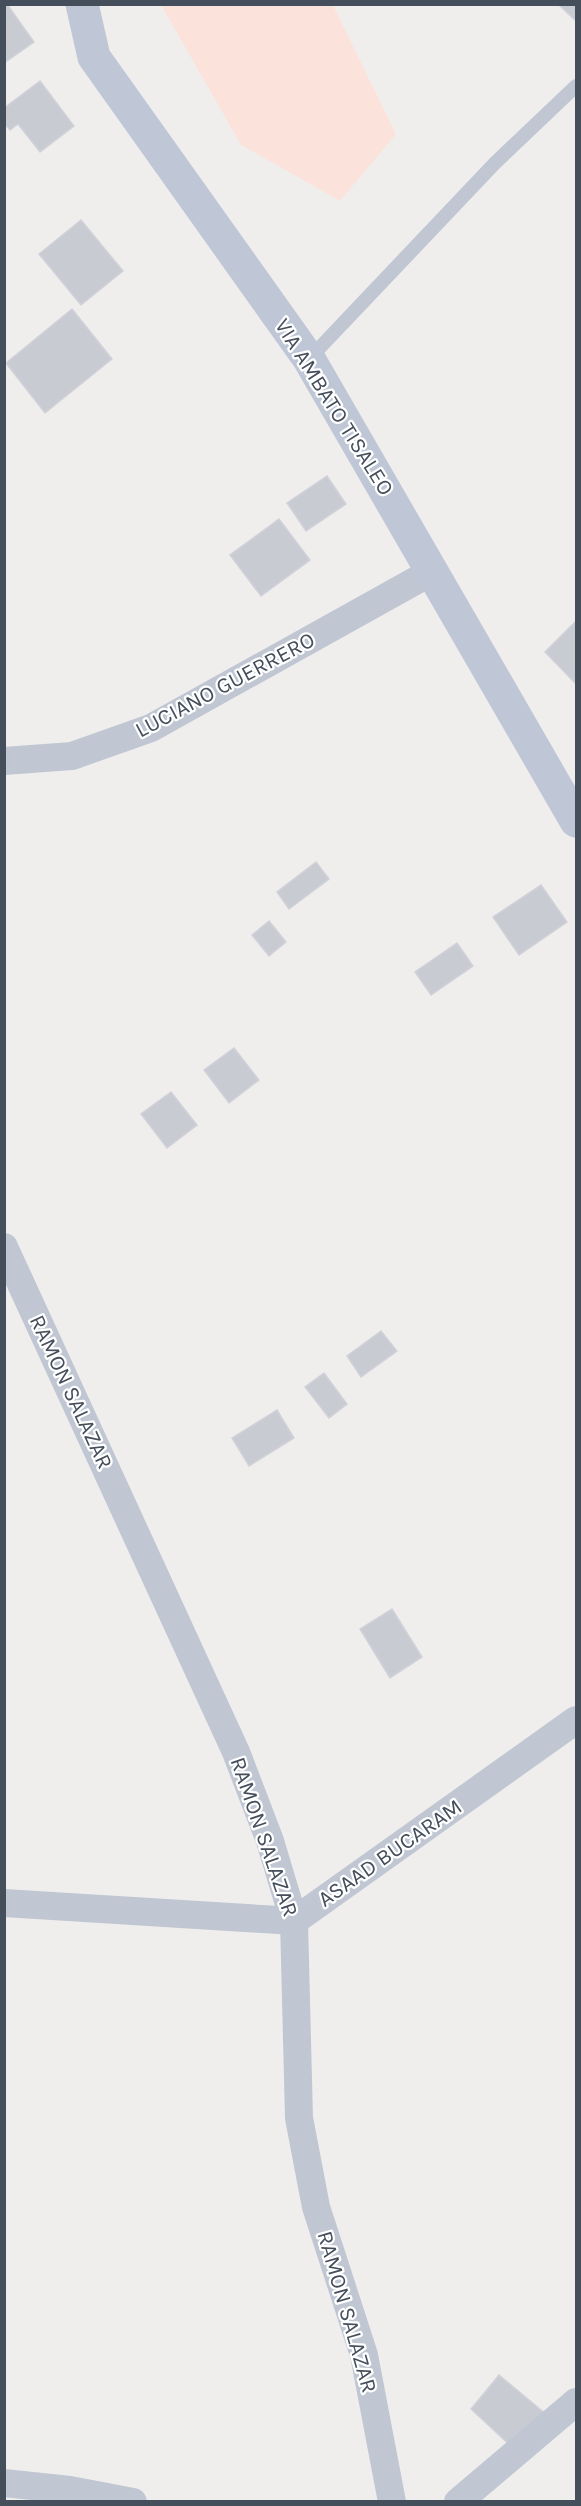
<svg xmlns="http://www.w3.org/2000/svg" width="581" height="2506" viewBox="0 0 581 2506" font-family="Karla,sans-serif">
  <rect width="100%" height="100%" fill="#f0eeed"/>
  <!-- medical -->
  <path fill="#fbe3dc" d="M161 5H333L396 134 340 201 241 145Z"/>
  <!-- building -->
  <path fill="#c9cbd3" stroke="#d1d2d9" stroke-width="1.5" d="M4 4H7L34 42 4 63Z
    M558 4H576V21Z
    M40 81 74 126 40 152 18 124 10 130 4 123V108Z
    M81 220 123 271 81 305 39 254Z
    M72 309 112 359 45 413 6 363Z
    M327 476 346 504 306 531 287 503Z
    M279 519 310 560 261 596 230 555Z
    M576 621V684L545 652Z
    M316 862 329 879 289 909 277 892Z
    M541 885 567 922 519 955 493 917Z
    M269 921 286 942 269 956 252 935Z
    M457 943 473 966 431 995 415 972Z
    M234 1048 259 1080 229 1103 204 1070Z
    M171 1092 197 1125 167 1148 141 1114Z
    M381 1331 397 1351 361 1377 347 1356Z
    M324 1373 347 1404 329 1418 305 1387Z
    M277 1410 294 1438 249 1466 232 1438Z
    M392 1609 422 1657 390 1678 360 1629Z
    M499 2375 547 2415 513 2448 471 2409Z"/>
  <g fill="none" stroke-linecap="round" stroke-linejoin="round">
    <!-- service -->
    <path stroke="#c0c7d3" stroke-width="14" d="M309 359 495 163 576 86"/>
    <!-- minor -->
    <path stroke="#c0c7d3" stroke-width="28" d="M4 761 72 756 151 728 433 571
      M4 1247 236 1752 270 1841 294 1921 299 2118 316 2207 364 2355 392 2502
      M4 1903 294 1921 576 1720
      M4 2483 70 2490 133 2502
      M458 2502 576 2402"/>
    <!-- secondary -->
    <path stroke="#bfc7d7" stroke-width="33" d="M82 4 94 57 309 359 576 821"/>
  </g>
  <g text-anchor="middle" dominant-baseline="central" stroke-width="4.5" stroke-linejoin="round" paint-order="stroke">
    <!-- street labels -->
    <g font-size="22" fill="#454e5b" stroke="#fff">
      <text transform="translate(334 407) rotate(58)">VIA AMBATO TISALEO</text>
      <text transform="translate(225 685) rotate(-28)">LUCIANO GUERRERO</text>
      <text transform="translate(71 1392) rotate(65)">RAMON SALAZAR</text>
      <text transform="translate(264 1837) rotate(71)">RAMON SALAZAR</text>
      <text transform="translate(390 1853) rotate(-35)">ASAAD BUCARAM</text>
      <text transform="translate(347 2312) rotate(74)">RAMON SALAZAR</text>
    </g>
  </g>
  <!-- border -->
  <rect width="581" height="2506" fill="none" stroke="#454e5b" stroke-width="12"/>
</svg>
